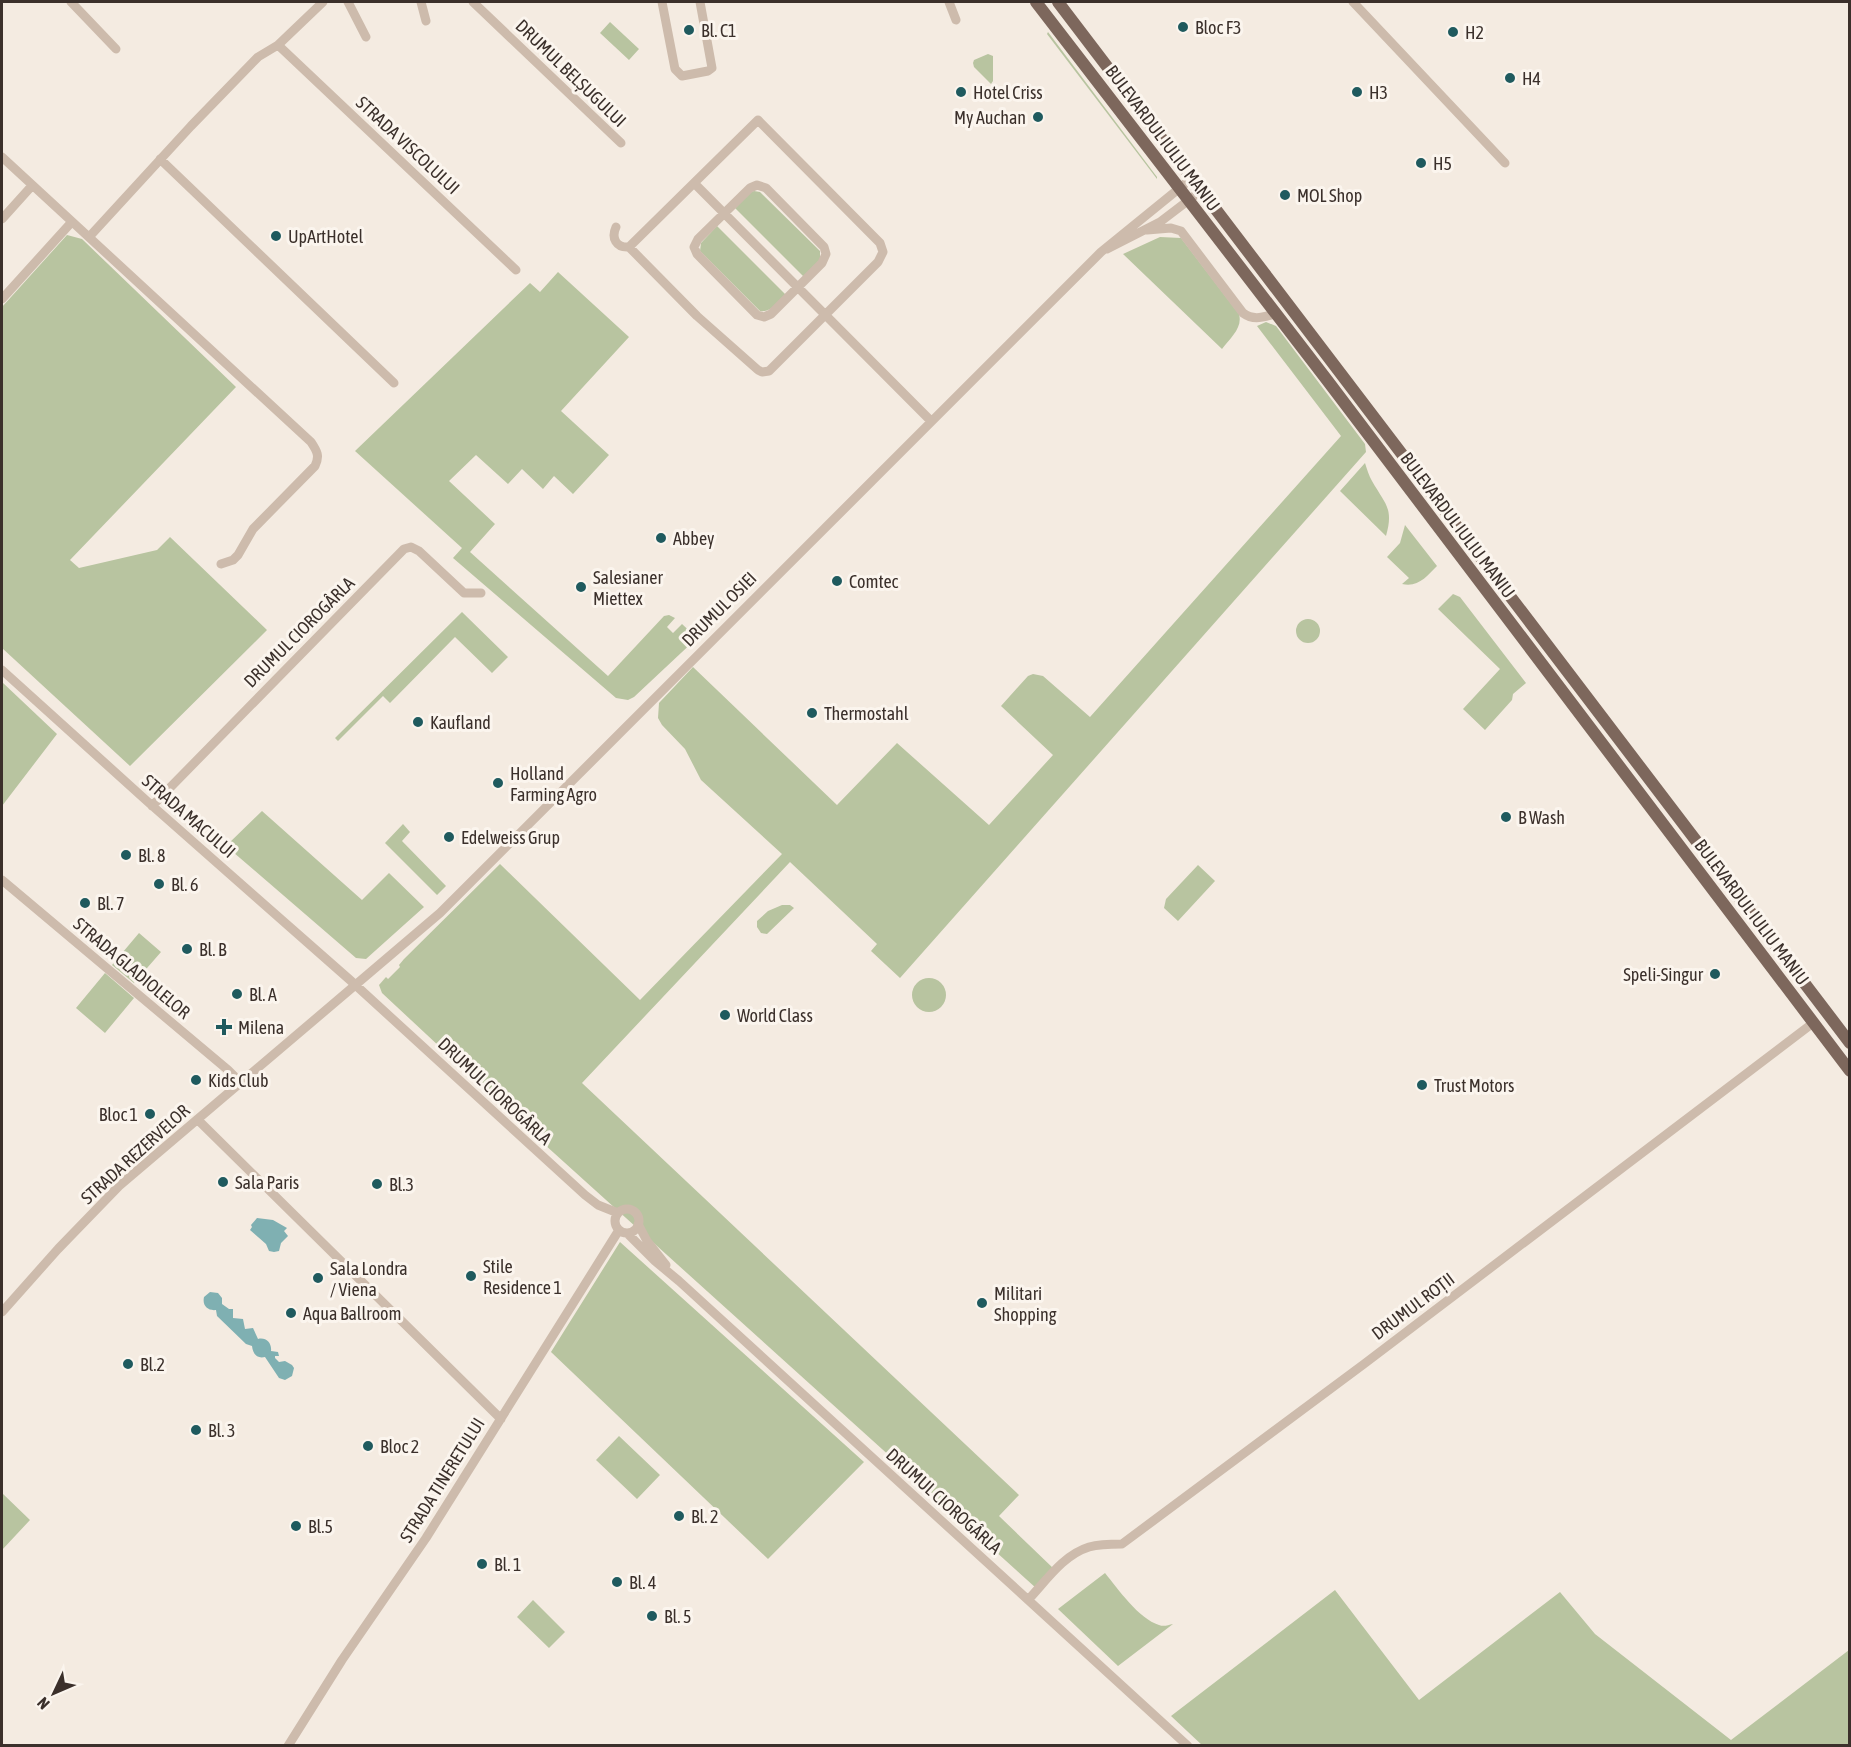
<svg xmlns="http://www.w3.org/2000/svg" width="1851" height="1747" viewBox="0 0 1851 1747" font-family="'Asap Condensed',sans-serif">
  <rect width="100%" height="100%" fill="#f4ebe1"/>
  <!-- green -->
  <path fill="#b8c4a0" d="M610 22 639 49 629 60 600 33Z
    M1048 32 1157 177V179L1047 34Z
    M988 54 993 56V81L991 84 974 67 973 63 974 60Z
    M754 191 760 192 820 251V260L804 277 735 208 751 192Z
    M717 226 786 295C778 302 771 313 760 311L700 251 701 243Z
    M67 235 82 239 236 387 70 560 79 568 157 550 170 537 267 630 130 766 2 648V307Z
    M1160 237 1181 238 1239 314C1243 328 1230 338 1222 349L1123 254Z
    M558 272 629 337 561 411 609 455 573 494 554 476 543 489 522 469 508 484 476 455 449 481 495 524 470 552 608 676 664 616 669 615 675 618 667 627 673 633 682 624 697 638 634 697 628 700 616 698 453 558 462 548 355 451 530 283 540 292Z
    M1266 322 1276 326 1365 444 1366 452 900 978 871 951 877 944 790 862 582 1083 1019 1495 999 1516 1054 1569 1036 1588 544 1144 382 993 379 985 386 977 388 979 400 967 399 965 404 959 500 864 640 1000 782 854 701 780 685 749 662 725 658 718 659 703 693 667 837 805 897 743 989 825 1053 755 1001 706 1028 676 1033 674 1043 676 1090 717 1341 436 1257 326Z
    M1365 463C1367 469 1369 476 1372 481 1385 504 1394 508 1386 536L1340 491Z
    M1405 525 1437 566C1427 576 1418 588 1402 584L1409 578 1387 557 1400 543Z
    M1453 594 1460 597 1526 683 1513 694 1512 700 1485 730 1463 709 1500 669 1438 609Z
    M462 612 508 657 492 673 455 637 390 703 383 696 338 741 335 738Z
    M1296 631a12 12 0 1 1 24 0a12 12 0 1 1-24 0Z
    M2 682 57 734 2 806Z
    M262 811 362 900 389 873 424 907 366 959 356 958 226 846Z
    M403 824 410 832 402 841 446 886 437 895 385 843Z
    M1198 865 1215 881 1178 921 1164 908 1166 899Z
    M782 905H790L794 908 767 934 761 933 757 927V921L768 911Z
    M139 933 161 952 134 983 112 965Z
    M105 973 134 998 105 1033 76 1008Z
    M912 995a17 17 0 1 1 34 0a17 17 0 1 1-34 0Z
    M620 1242 864 1462 768 1559 551 1352Z
    M619 1436 660 1475 637 1499 596 1460Z
    M2 1493 30 1520 2 1550Z
    M1105 1573C1118 1589 1139 1619 1159 1625 1164 1627 1168 1625 1173 1624L1118 1666 1058 1609Z
    M1335 1590 1419 1700 1560 1592 1595 1634 1731 1740 1849 1650V1745L1203 1746 1171 1716Z
    M533 1600 565 1632 549 1648 517 1617Z"/>
  <!-- water -->
  <path fill="#7fb0b2" d="M257 1218 273 1220 287 1228 284 1231 288 1236 281 1243 279 1251 274 1252 269 1251 266 1244 250 1230 252 1227 251 1225Z
    M210 1292 218 1293 222 1298V1304L229 1309H233V1318L243 1319 245 1329 253 1328 258 1339C266 1337 272 1343 271 1351L278 1352 279 1356H275V1358L279 1362 285 1361 292 1365 294 1368 292 1376 285 1380 279 1378 265 1357C257 1359 253 1354 252 1346L246 1344 217 1316 216 1310C208 1311 202 1306 204 1297Z"/>
  <g fill="none" stroke-linecap="round" stroke-linejoin="round">
    <!-- minor -->
    <path stroke="#cdbbac" stroke-width="9" d="M71 2 116 49
      M348 2 366 37
      M421 2 426 21
      M473 2 621 143
      M662 2 675 69 682 76 708 71 712 68 700 2
      M949 2 956 20
      M1353 2 1505 163
      M278 45 516 270
      M2 157 311 442C317 451 320 456 315 466L253 529 238 555 233 560 221 564
      M160 159 394 383
      M694 183 931 421
      M757 185 766 188 824 247 826 254 822 263 771 314 764 317 757 315 697 254 694 247 698 239 750 188Z
      M2 219 29 189
      M616 227C611 238 616 248 629 247L758 120 880 243 883 252 878 262 769 371 762 372 758 370 697 316 629 247
      M1147 230 1171 228 1181 231 1243 313C1254 321 1263 317 1275 314
      M90 236 191 126 258 57 278 45 323 2
      M1107 249 1160 222 1202 190
      M2 299 69 225
      M2 670 148 802 350 980 585 1195 598 1205 618 1213
      M152 806 404 549 411 547 419 551 464 593H481
      M2 880 228 1070 241 1083
      M198 1120 501 1419
      M615 1221a12 12 0 1 1 24 0a12 12 0 1 1-24 0Z
      M638 1224 647 1241 666 1265
      M627 1233 655 1261 679 1281 1188 1746
      M2 1312 58 1249 119 1186 440 913 1101 252 1192 178
      M1028 1600C1046 1581 1063 1555 1089 1547 1100 1544 1112 1544 1122 1544L1364 1364 1813 1023
      M288 1746 342 1660 426 1538 619 1230"/>
    <!-- major -->
    <path stroke="#7d675c" stroke-width="12" d="M1036 2 1327 380 1850 1071
      M1058 2 1850 1043"/>
  </g>
  <!-- markers -->
  <g fill="#1f5a5e" stroke="#fbf5ee" stroke-width="2">
    <circle cx="1183" cy="27" r="6"/>
    <circle cx="689" cy="30" r="6"/>
    <circle cx="1453" cy="32" r="6"/>
    <circle cx="1510" cy="78" r="6"/>
    <circle cx="961" cy="92" r="6"/>
    <circle cx="1357" cy="92" r="6"/>
    <circle cx="1038" cy="117" r="6"/>
    <circle cx="1421" cy="163" r="6"/>
    <circle cx="1285" cy="195" r="6"/>
    <circle cx="276" cy="236" r="6"/>
    <circle cx="661" cy="538" r="6"/>
    <circle cx="837" cy="581" r="6"/>
    <circle cx="581" cy="587" r="6"/>
    <circle cx="812" cy="713" r="6"/>
    <circle cx="418" cy="722" r="6"/>
    <circle cx="498" cy="783" r="6"/>
    <circle cx="1506" cy="817" r="6"/>
    <circle cx="449" cy="837" r="6"/>
    <circle cx="126" cy="855" r="6"/>
    <circle cx="159" cy="884" r="6"/>
    <circle cx="85" cy="903" r="6"/>
    <circle cx="187" cy="949" r="6"/>
    <circle cx="1715" cy="974" r="6"/>
    <circle cx="237" cy="994" r="6"/>
    <circle cx="725" cy="1015" r="6"/>
    <path d="M221 1018h6v6h6v6h-6v6h-6v-6h-6v-6h6z"/>
    <circle cx="196" cy="1080" r="6"/>
    <circle cx="1422" cy="1085" r="6"/>
    <circle cx="150" cy="1114" r="6"/>
    <circle cx="223" cy="1182" r="6"/>
    <circle cx="377" cy="1184" r="6"/>
    <circle cx="471" cy="1276" r="6"/>
    <circle cx="318" cy="1278" r="6"/>
    <circle cx="982" cy="1303" r="6"/>
    <circle cx="291" cy="1313" r="6"/>
    <circle cx="128" cy="1364" r="6"/>
    <circle cx="196" cy="1430" r="6"/>
    <circle cx="368" cy="1446" r="6"/>
    <circle cx="679" cy="1516" r="6"/>
    <circle cx="296" cy="1526" r="6"/>
    <circle cx="482" cy="1564" r="6"/>
    <circle cx="617" cy="1582" r="6"/>
    <circle cx="652" cy="1616" r="6"/>
  </g>
  <g text-anchor="middle" dominant-baseline="central" stroke-width="6" stroke-linejoin="round" paint-order="stroke">
    <!-- poi labels -->
    <g font-size="18" fill="#3b302b" stroke="#fbf5ee" text-anchor="start">
      <text x="1195" y="27">Bloc F3</text>
      <text x="701" y="30">Bl. C1</text>
      <text x="1465" y="32">H2</text>
      <text x="1522" y="78">H4</text>
      <text x="973" y="92">Hotel Criss</text>
      <text x="1369" y="92">H3</text>
      <text x="1026" y="117" text-anchor="end">My Auchan</text>
      <text x="1433" y="163">H5</text>
      <text x="1297" y="195">MOL Shop</text>
      <text x="288" y="236">UpArtHotel</text>
      <text x="673" y="538">Abbey</text>
      <text x="593" y="577">Salesianer<tspan x="593" dy="21">Miettex</tspan></text>
      <text x="849" y="581">Comtec</text>
      <text x="824" y="713">Thermostahl</text>
      <text x="430" y="722">Kaufland</text>
      <text x="510" y="773">Holland<tspan x="510" dy="21">Farming Agro</tspan></text>
      <text x="1518" y="817">B Wash</text>
      <text x="461" y="837">Edelweiss Grup</text>
      <text x="138" y="855">Bl. 8</text>
      <text x="171" y="884">Bl. 6</text>
      <text x="97" y="903">Bl. 7</text>
      <text x="199" y="949">Bl. B</text>
      <text x="1703" y="974" text-anchor="end">Speli-Singur</text>
      <text x="249" y="994">Bl. A</text>
      <text x="737" y="1015">World Class</text>
      <text x="238" y="1027">Milena</text>
      <text x="208" y="1080">Kids Club</text>
      <text x="1434" y="1085">Trust Motors</text>
      <text x="138" y="1114" text-anchor="end">Bloc 1</text>
      <text x="235" y="1182">Sala Paris</text>
      <text x="389" y="1184">Bl.3</text>
      <text x="483" y="1266">Stile<tspan x="483" dy="21">Residence 1</tspan></text>
      <text x="330" y="1268">Sala Londra<tspan x="330" dy="21">/ Viena</tspan></text>
      <text x="994" y="1293">Militari<tspan x="994" dy="21">Shopping</tspan></text>
      <text x="303" y="1313">Aqua Ballroom</text>
      <text x="140" y="1364">Bl.2</text>
      <text x="208" y="1430">Bl. 3</text>
      <text x="380" y="1446">Bloc 2</text>
      <text x="691" y="1516">Bl. 2</text>
      <text x="308" y="1526">Bl.5</text>
      <text x="494" y="1564">Bl. 1</text>
      <text x="629" y="1582">Bl. 4</text>
      <text x="664" y="1616">Bl. 5</text>
    </g>
    <!-- street labels -->
    <g font-size="18" fill="#3b302b" stroke="#fbf5ee">
      <text transform="translate(571 73) rotate(44)">DRUMUL BELȘUGULUI</text>
      <text transform="translate(1163 138) rotate(53)">BULEVARDUL IULIU MANIU</text>
      <text transform="translate(408 145) rotate(43)">STRADA VISCOLULUI</text>
      <text transform="translate(1458 525) rotate(53)">BULEVARDUL IULIU MANIU</text>
      <text transform="translate(719 609) rotate(-45)">DRUMUL OSIEI</text>
      <text transform="translate(299 632) rotate(-45)">DRUMUL CIOROGÂRLA</text>
      <text transform="translate(189 816) rotate(41)">STRADA MACULUI</text>
      <text transform="translate(1752 912) rotate(53)">BULEVARDUL IULIU MANIU</text>
      <text transform="translate(132 968) rotate(40)">STRADA GLADIOLELOR</text>
      <text transform="translate(495 1091) rotate(43)">DRUMUL CIOROGÂRLA</text>
      <text transform="translate(135 1154) rotate(-42)">STRADA REZERVELOR</text>
      <text transform="translate(1413 1306) rotate(-37)">DRUMUL ROȚII</text>
      <text transform="translate(442 1480) rotate(-58)">STRADA TINERETULUI</text>
      <text transform="translate(944 1501) rotate(42)">DRUMUL CIOROGÂRLA</text>
    </g>
  </g>
  <!-- border -->
  <rect width="1851" height="1747" fill="none" stroke="#3b302b" stroke-width="6"/>
  <!-- north arrow -->
  <g transform="translate(54 1693) rotate(226)" stroke="#fbf5ee" stroke-width="4.5" paint-order="stroke">
  <path d="M0-4.5L10 22L0 15L-10 22Z" fill="#3b302b"/>
  <text y="-9" font-size="16" font-weight="bold" text-anchor="middle" fill="#3b302b">N</text>
  </g>
</svg>
